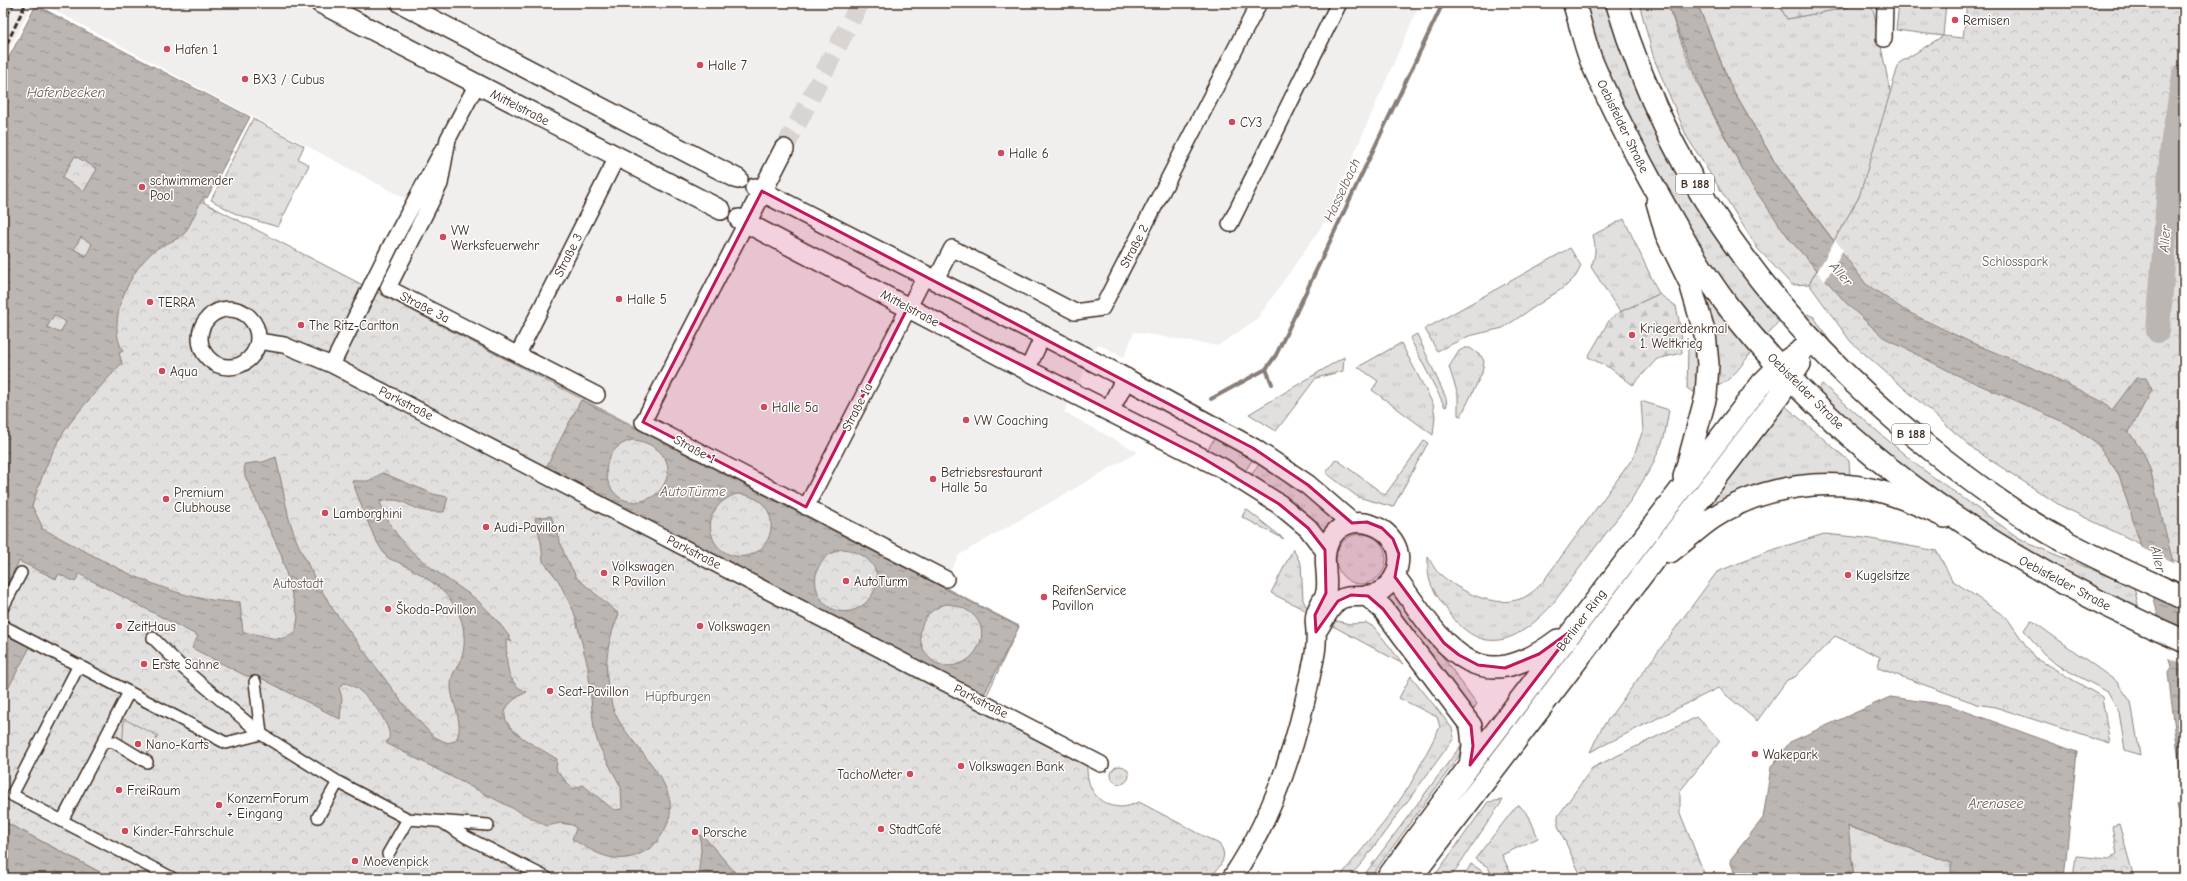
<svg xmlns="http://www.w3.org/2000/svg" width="2187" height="881" viewBox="0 0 2187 881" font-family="'Comic Neue',sans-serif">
  <defs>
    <pattern id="grass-tufts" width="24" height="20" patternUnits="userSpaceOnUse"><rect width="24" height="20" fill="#e2e0de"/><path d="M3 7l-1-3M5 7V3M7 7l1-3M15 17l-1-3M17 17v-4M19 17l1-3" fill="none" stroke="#c3c0be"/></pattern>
    <pattern id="forest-firs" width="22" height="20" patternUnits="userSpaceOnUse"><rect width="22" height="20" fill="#e2e0de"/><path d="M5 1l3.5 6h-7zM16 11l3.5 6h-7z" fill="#c3c0be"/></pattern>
    <pattern id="park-crowns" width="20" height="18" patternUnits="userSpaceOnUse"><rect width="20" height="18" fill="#e2e0de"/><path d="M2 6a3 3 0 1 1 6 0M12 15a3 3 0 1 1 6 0" fill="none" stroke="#c3c0be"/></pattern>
    <pattern id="water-ripples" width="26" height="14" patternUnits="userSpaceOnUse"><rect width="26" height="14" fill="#bcb6b3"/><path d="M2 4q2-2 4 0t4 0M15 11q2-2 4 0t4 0" fill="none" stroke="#9a9491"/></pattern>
  </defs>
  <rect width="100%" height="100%" fill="#fff"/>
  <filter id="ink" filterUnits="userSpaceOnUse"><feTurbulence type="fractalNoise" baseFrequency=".025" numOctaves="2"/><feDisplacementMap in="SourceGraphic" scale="8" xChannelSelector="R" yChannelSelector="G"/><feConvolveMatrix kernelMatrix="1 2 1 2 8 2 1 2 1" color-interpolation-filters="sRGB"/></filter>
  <g filter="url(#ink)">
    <!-- built -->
    <path fill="#f1efee" d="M3 3H33L3 62Z
      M41 3H1420L1324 223 1257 319 1218 346 1134 332 1124 357 1098 344 1064 412 1138 452 959 555 943 585 375 291 426 196 408 200Z"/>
    <!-- grass -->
    <path fill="url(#grass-tufts)" stroke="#8e857e" d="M1586 3H1607L1636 88 1779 321 1766 336 1702 254 1651 168 1601 58Z
      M1639 3H1667C1679 35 1690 69 1705 99 1736 161 1771 218 1817 270L1809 284 1792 285 1758 249 1687 137 1654 59Z
      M1697 3H1778L1787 19 1845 8 1857 3H1870L1874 13 1896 119 1859 197 1834 241 1777 166 1732 89Z
      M1899 3H1946L1943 36 1896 30Z
      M253 119 304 146 298 159 309 165 278 227 238 215 211 200Z
      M1624 219 1659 294 1620 312 1591 267C1596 255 1596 247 1593 235Z
      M1570 248 1581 266 1576 276 1566 286 1503 328 1469 336 1437 351 1425 329Z
      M1707 297H1711L1754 349C1742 364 1731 383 1712 388L1703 299Z
      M1807 314 1814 317 1833 346 1803 315Z
      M1417 334 1446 398 1447 406 1445 407 1410 338Z
      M1701 335 1703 389 1693 392 1687 388 1688 349Z
      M1401 343 1433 404 1435 416 1433 435 1372 390 1378 381 1358 367Z
      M1465 348H1470L1481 356 1484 361 1482 373 1461 416 1458 415V395L1449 367 1459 351Z
      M1344 357 1343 371 1316 378 1276 431 1249 414Z
      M1822 384 1918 466 2016 536 2030 544 2134 587 2140 613 1982 526 1884 453 1817 392Z
      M1641 401 1669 410 1664 438 1652 466 1631 500 1551 606C1515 645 1479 658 1445 607 1431 587 1427 582 1428 557 1432 563 1435 571 1441 575 1461 592 1493 608 1520 599 1529 596 1536 589 1542 583L1633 458 1643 430Z
      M1783 404 1849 461 1850 476 1705 510Z
      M1216 435 1255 456 1244 473 1206 453Z
      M1424 441 1428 443 1393 507 1358 497 1326 473 1336 459 1385 495Z
      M1262 460 1294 482 1336 520 1323 534 1250 477Z
      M1246 509 1284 539 1242 517Z
      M1336 559a25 25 0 1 1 50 0a25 25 0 1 1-50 0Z
      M1293 549 1301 564 1303 600 1309 612 1271 593Z
      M1396 592 1477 704 1470 714 1385 599Z
      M1332 620 1350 624 1367 623 1375 628 1403 664 1331 625Z
      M1411 676 1452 728 1454 738 1362 863 1348 878H1339L1386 820 1410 785 1440 727 1437 717 1399 698Z
      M1462 744 1459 756 1370 878H1362Z
      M1111 775a9 9 0 1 1 18 0a9 9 0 1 1-18 0Z
      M1503 800 1450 878H1433L1488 802Z
      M1518 804 1529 816 1538 838 1502 855 1510 872 1499 878H1493L1488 867 1475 859Z
      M1847 826 1952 863 1951 878H1854Z
      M1471 864 1482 871 1486 878H1463Z"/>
    <!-- forest -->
    <path fill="url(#forest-firs)" stroke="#8e857e" d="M1778 3H1857L1845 8 1787 19Z
      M1659 294 1676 306 1681 330 1682 353 1657 359 1633 385 1610 368 1588 357 1610 319 1620 312Z"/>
    <!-- park -->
    <path fill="url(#park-crowns)" stroke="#8e857e" d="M1967 3H2184V565L2061 506 1975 450 1851 342 1809 284 1859 197 1899 63 1943 36 1963 38Z
      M3 94 246 118 203 202 1019 626 987 695 1099 754 1087 765C1086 787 1097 806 1121 807 1127 807 1134 804 1139 802L1219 844C1230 856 1219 868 1210 878H111L3 821Z
      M1824 534 1865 538 1937 551 1952 580 2007 618 2034 657 2102 697 2110 744 1995 707 1977 704 1878 668 1880 657 1835 636 1795 677 1787 680 1757 721 1718 688 1590 752 1601 729 1717 572 1766 552Z
      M1697 717 1720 741 1680 791V813L1706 878H1582L1558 826V816L1592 768Z
      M2119 824 2134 878H2073L2076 856 2109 859 2117 854 2112 826Z"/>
    <!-- garden -->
    <path fill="#e2e0de" stroke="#8e857e" d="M2031 620 2117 682 2131 702 2140 755 2125 750 2119 712 2108 692 2057 665 2043 653 2024 630Z
      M124 719 158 736 142 762 122 751Z"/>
    <!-- water -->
    <path fill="url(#water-ripples)" stroke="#887e77" fill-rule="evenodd" d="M1667 3H1697L1732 89 1777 166 1866 284 1906 311 1970 342 2047 374 2105 403 2112 410 2136 378H2146L2152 390 2129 432 2144 454 2150 469 2184 607V790L2181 778 2168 673 2171 667 2140 543 2119 475 2097 443 2068 424 1955 374 1883 337 1848 305 1791 241 1750 183 1705 98Z
      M36 5 250 117 207 198 204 196C197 208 192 223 184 234 180 239 161 245 155 250 130 269 105 322 123 351L119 353 122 363C102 385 80 408 63 433 49 456 40 481 32 506L42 526 41 528C102 559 169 603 240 602L243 633C263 632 280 648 296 630L298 617 281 554 245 476 244 464 263 462 276 457 289 519 297 542 315 579 332 608 405 706 433 736 447 743 455 741C466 727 452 703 451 688 451 674 454 673 459 663 465 652 465 639 463 627 457 596 428 577 402 564 397 561 389 560 386 556 370 535 362 505 352 481H368L383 473 433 494 448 497 444 512C438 512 431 512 425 511 407 508 403 495 380 502 398 551 432 568 472 596 486 607 498 621 509 636L512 642 506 639C507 660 504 683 527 692 473 718 532 743 557 759L556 770 573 789 583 785 614 810 622 809 621 787 599 746 594 730 588 667 574 612 558 580 543 561 541 542 535 518 551 516 565 556 577 578 619 614C605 647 603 671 612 705 622 743 688 783 666 827 661 837 656 845 647 850 619 868 597 854 572 839L576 829 573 825 560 823 547 826 386 743C389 739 390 736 389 732 386 717 360 684 344 683L339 688 342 698 340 719 259 677 246 676 192 648 198 636 79 574 75 582 59 574 56 579 19 561 3 592V69ZM75 156 97 169 84 191 62 178ZM81 237 92 244 86 256 74 249ZM54 315 66 322 60 333 47 327Z
      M581 400 1019 627 984 694 546 467ZM632 440C652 441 675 457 666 480 662 490 655 497 645 500 606 513 588 452 632 440ZM737 494C791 497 775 567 731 555 722 552 715 545 712 536 706 516 718 500 737 494ZM842 549C861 550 884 566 875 589 871 599 864 606 854 610 815 622 797 561 842 549ZM946 604C966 605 988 620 980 643 976 653 969 661 959 664 920 677 902 617 946 604Z
      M3 634 30 647 3 698Z
      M1890 697 1948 705 2077 752 2064 878H1951V863L1848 826 1854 878H1736L1730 860 1763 818 1771 767 1790 742Z
      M2184 803V832L2177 805Z
      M3 821 111 878H3Z
      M700 835 706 839 740 878H698L701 850Z"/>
    <!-- pier -->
    <path fill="#fff" d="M1835 240 1843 250 1825 281 1817 272Z
      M2139 547 2175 563 2184 599 2151 594Z
      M2157 620 2184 632V664L2166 657Z"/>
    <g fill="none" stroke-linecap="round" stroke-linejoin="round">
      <!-- stream -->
      <path stroke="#887e77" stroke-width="4" d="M2167 217 2184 213
        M1272 384 1266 369 1276 355 1443 3
        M1211 399 1266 369"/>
      <!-- river -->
      <path stroke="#bcb6b3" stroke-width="24" d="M2158 331 2172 145 2184 75"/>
      <!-- tertiary-tunnel -->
      <path stroke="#d8d4d2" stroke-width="19" stroke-dasharray="19 10" stroke-linecap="butt" d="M784 149 860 3"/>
      <!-- pedestrian casing -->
      <g stroke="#3b2a1e" stroke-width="14">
        <path id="pedestrian" d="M3 607 21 573
          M3 626 226 743 261 734 255 682
          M153 638 184 669 261 734 338 782 408 819 488 825
          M79 665 12 795 172 878
          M104 741 114 742 147 762
          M318 817 338 782
          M62 821 129 692
          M442 822 466 837 547 878
          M388 854 408 819"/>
      </g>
      <!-- minor casing -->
      <g stroke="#3b2a1e" stroke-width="18">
        <path id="minor" d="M1884 39 1885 3
          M477 84 448 139 440 184 388 288 597 395
          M746 223 643 422 946 579
          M1230 224 1339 3
          M935 281 952 248 1075 312 1102 308 1259 3
          M200 338a29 29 0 1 1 58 0a29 29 0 1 1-58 0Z
          M258 341 284 345 332 365 1101 764
          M518 354 617 157
          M332 365 391 245 442 151
          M1027 370 1043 336
          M806 507 925 276"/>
      </g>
      <!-- tertiary casing -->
      <g stroke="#3b2a1e" stroke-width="22">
        <path id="tertiary" d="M320 3 721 210
          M401 3 738 179
          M755 188 1116 373 1253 448 1308 485 1352 523
          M739 219 1027 370 1222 468 1279 504 1308 528 1325 550
          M746 223 784 149
          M1109 411 1126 378
          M1232 878C1274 816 1298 740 1312 668 1315 656 1317 643 1316 632 1316 626 1314 619 1316 614 1318 606 1324 599 1326 592 1329 574 1321 559 1329 542 1346 504 1406 527 1398 566 1396 580 1382 594 1368 596 1357 598 1349 594 1339 600 1329 607 1323 623 1316 632"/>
      </g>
      <!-- secondary casing -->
      <g stroke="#3b2a1e" stroke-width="24">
        <path id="secondary" d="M1657 202 1666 234 1690 283 1705 334 1708 364 1706 396 1684 477
          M1670 552C1685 541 1698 528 1713 518 1762 485 1831 476 1886 493 1907 499 1926 508 1945 517
          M1395 577C1443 643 1473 704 1558 640
          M1368 596 1383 609 1471 726 1473 746 1470 765
          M1387 878 1470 765 1762 383 1780 365 1812 343
          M1411 878 1779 396 1800 364"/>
      </g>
      <!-- primary casing -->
      <g stroke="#3b2a1e" stroke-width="25">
        <path id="primary" d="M1574 3C1580 22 1584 42 1591 60 1608 101 1629 141 1650 180 1674 223 1697 265 1727 305 1844 457 2009 566 2184 641
          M1617 3C1672 189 1786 336 1938 455 1979 487 2022 519 2068 543 2106 563 2145 580 2184 598"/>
      </g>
      <!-- pedestrian -->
      <use href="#pedestrian" stroke="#fff" stroke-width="11"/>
      <!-- minor -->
      <use href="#minor" stroke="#fff" stroke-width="15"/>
      <!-- tertiary -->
      <use href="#tertiary" stroke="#fff" stroke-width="19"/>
      <!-- secondary -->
      <use href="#secondary" stroke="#fff" stroke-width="21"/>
      <!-- primary -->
      <use href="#primary" stroke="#fff" stroke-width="22"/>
      <!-- rail -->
      <path stroke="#3b2a1e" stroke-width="3" stroke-dasharray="6 3" stroke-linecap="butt" d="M3 23 14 3
        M3 52 26 3"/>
    </g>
  </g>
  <!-- marked area -->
  <path fill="#c2185b" fill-opacity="0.2" stroke="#c2185b" stroke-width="3" stroke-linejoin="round" d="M762 191 1253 448 1308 485 1352 523 1367 522 1382 528 1393 539 1399 554 1395 577 1444 643 1459 655 1478 665 1505 668 1539 654 1575 628 1470 765 1473 746 1471 726 1383 609 1368 596 1351 595 1338 601 1316 632 1315 615 1326 593 1325 550 1308 528 1279 504 1201 457 908 307 806 507 643 422Z"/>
  <!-- markers -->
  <g fill="#d1495b" stroke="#fff" stroke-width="1.5">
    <circle cx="1955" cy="20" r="4"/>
    <circle cx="167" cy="49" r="4"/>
    <circle cx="700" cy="65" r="4"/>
    <circle cx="245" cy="79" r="4"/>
    <circle cx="1232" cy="122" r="4"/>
    <circle cx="1001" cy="153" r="4"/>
    <circle cx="142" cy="187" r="4"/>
    <circle cx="443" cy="237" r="4"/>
    <circle cx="619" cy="299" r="4"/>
    <circle cx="150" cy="302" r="4"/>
    <circle cx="301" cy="325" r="4"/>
    <circle cx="1632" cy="335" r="4"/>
    <circle cx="162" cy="371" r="4"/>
    <circle cx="764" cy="407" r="4"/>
    <circle cx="966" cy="420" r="4"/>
    <circle cx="933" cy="479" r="4"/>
    <circle cx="166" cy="499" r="4"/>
    <circle cx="325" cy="513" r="4"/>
    <circle cx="486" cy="527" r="4"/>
    <circle cx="604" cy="573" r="4"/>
    <circle cx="1848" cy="575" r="4"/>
    <circle cx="846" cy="581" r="4"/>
    <circle cx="1044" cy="597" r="4"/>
    <circle cx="388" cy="609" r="4"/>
    <circle cx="119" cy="626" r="4"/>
    <circle cx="700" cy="626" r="4"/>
    <circle cx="144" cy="664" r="4"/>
    <circle cx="550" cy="691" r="4"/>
    <circle cx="138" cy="744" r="4"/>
    <circle cx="1755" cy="754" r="4"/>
    <circle cx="961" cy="766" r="4"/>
    <circle cx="910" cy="774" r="4"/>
    <circle cx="119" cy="790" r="4"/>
    <circle cx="219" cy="805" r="4"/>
    <circle cx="881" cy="829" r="4"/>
    <circle cx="125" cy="831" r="4"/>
    <circle cx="695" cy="832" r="4"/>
    <circle cx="355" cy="861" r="4"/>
  </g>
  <g text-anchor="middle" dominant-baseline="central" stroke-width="3" stroke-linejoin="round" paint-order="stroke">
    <!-- shield labels -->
    <g fill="#fff" stroke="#766a62" stroke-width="1">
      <rect x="1676" y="174" width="38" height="20" rx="3"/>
      <rect x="1892" y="424" width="38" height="20" rx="3"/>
    </g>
    <g font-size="12" font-weight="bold" fill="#3b2a1e">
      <text x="1695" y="184">B 188</text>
      <text x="1911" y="434">B 188</text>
    </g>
    <!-- poi labels -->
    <g font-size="13" fill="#3b2a1e" stroke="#fff" text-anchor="start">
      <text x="1963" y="20">Remisen</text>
      <text x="175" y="49">Hafen 1</text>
      <text x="708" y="65">Halle 7</text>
      <text x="253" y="79">BX3 / Cubus</text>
      <text x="1240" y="122">CY3</text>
      <text x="1009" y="153">Halle 6</text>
      <text x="150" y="180">schwimmender<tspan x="150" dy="15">Pool</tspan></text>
      <text x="451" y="230">VW<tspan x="451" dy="15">Werksfeuerwehr</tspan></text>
      <text x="627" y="299">Halle 5</text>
      <text x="158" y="302">TERRA</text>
      <text x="309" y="325">The Ritz-Carlton</text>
      <text x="1640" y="328">Kriegerdenkmal<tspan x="1640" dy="15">1. Weltkrieg</tspan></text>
      <text x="170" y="371">Aqua</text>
      <text x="772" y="407">Halle 5a</text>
      <text x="974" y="420">VW Coaching</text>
      <text x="941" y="472">Betriebsrestaurant<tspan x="941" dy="15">Halle 5a</tspan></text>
      <text x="174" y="492">Premium<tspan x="174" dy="15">Clubhouse</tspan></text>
      <text x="333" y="513">Lamborghini</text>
      <text x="494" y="527">Audi-Pavillon</text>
      <text x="612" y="566">Volkswagen<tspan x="612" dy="15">R Pavillon</tspan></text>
      <text x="1856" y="575">Kugelsitze</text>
      <text x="854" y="581">AutoTurm</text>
      <text x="1052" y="590">ReifenService<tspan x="1052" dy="15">Pavillon</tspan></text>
      <text x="396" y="609">Škoda-Pavillon</text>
      <text x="127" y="626">ZeitHaus</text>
      <text x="708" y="626">Volkswagen</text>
      <text x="152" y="664">Erste Sahne</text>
      <text x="558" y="691">Seat-Pavillon</text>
      <text x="146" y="744">Nano-Karts</text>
      <text x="1763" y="754">Wakepark</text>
      <text x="969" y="766">Volkswagen Bank</text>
      <text x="902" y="774" text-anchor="end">TachoMeter</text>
      <text x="127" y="790">FreiRaum</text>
      <text x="227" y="798">KonzernForum<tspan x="227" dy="15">+ Eingang</tspan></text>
      <text x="889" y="829">StadtCafé</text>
      <text x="133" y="831">Kinder-Fahrschule</text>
      <text x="703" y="832">Porsche</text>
      <text x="363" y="861">Moevenpick</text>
    </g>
    <!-- street labels -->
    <g font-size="13" fill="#3b2a1e" stroke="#fff">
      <text transform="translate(520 107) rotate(27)">Mittelstraße</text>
      <text transform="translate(1623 126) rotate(64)">Oebisfelder Straße</text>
      <text transform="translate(1134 246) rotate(-63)">Straße 2</text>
      <text transform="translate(568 255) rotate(-63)">Straße 3</text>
      <text transform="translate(425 307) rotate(27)">Straße 3a</text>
      <text transform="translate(910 308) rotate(28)">Mittelstraße</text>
      <text transform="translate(1806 391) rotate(45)">Oebisfelder Straße</text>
      <text transform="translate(406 403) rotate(27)">Parkstraße</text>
      <text transform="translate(857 407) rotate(-63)">Straße 1a</text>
      <text transform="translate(695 449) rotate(28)">Straße 1</text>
      <text transform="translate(694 552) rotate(27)">Parkstraße</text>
      <text transform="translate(2065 583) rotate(28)">Oebisfelder Straße</text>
      <text transform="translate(1581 620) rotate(-53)">Berliner Ring</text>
      <text transform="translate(981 701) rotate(27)">Parkstraße</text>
    </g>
    <!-- park labels -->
    <g font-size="13" fill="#65584e" stroke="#fff">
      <text x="2015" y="261">Schlosspark</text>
      <text x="298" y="583">Autostadt</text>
      <text x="678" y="696">Hüpfburgen</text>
    </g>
    <!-- water labels -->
    <g font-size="14" font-style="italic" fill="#685b52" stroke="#fff">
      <text x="66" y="92">Hafenbecken</text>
      <text transform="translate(1342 190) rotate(-65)">Hasselbach</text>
      <text transform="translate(2165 239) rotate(-86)">Aller</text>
      <text transform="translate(1841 274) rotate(49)">Aller</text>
      <text x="693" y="491">AutoTürme</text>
      <text transform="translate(2158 559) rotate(77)">Aller</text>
      <text x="1996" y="803">Arenasee</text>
    </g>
  </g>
  <!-- margin -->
  <rect width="2187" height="881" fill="none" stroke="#fff" stroke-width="16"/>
  <rect x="8" y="8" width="2171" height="865" fill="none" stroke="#3b2a1e" stroke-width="1.5" filter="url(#ink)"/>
</svg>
